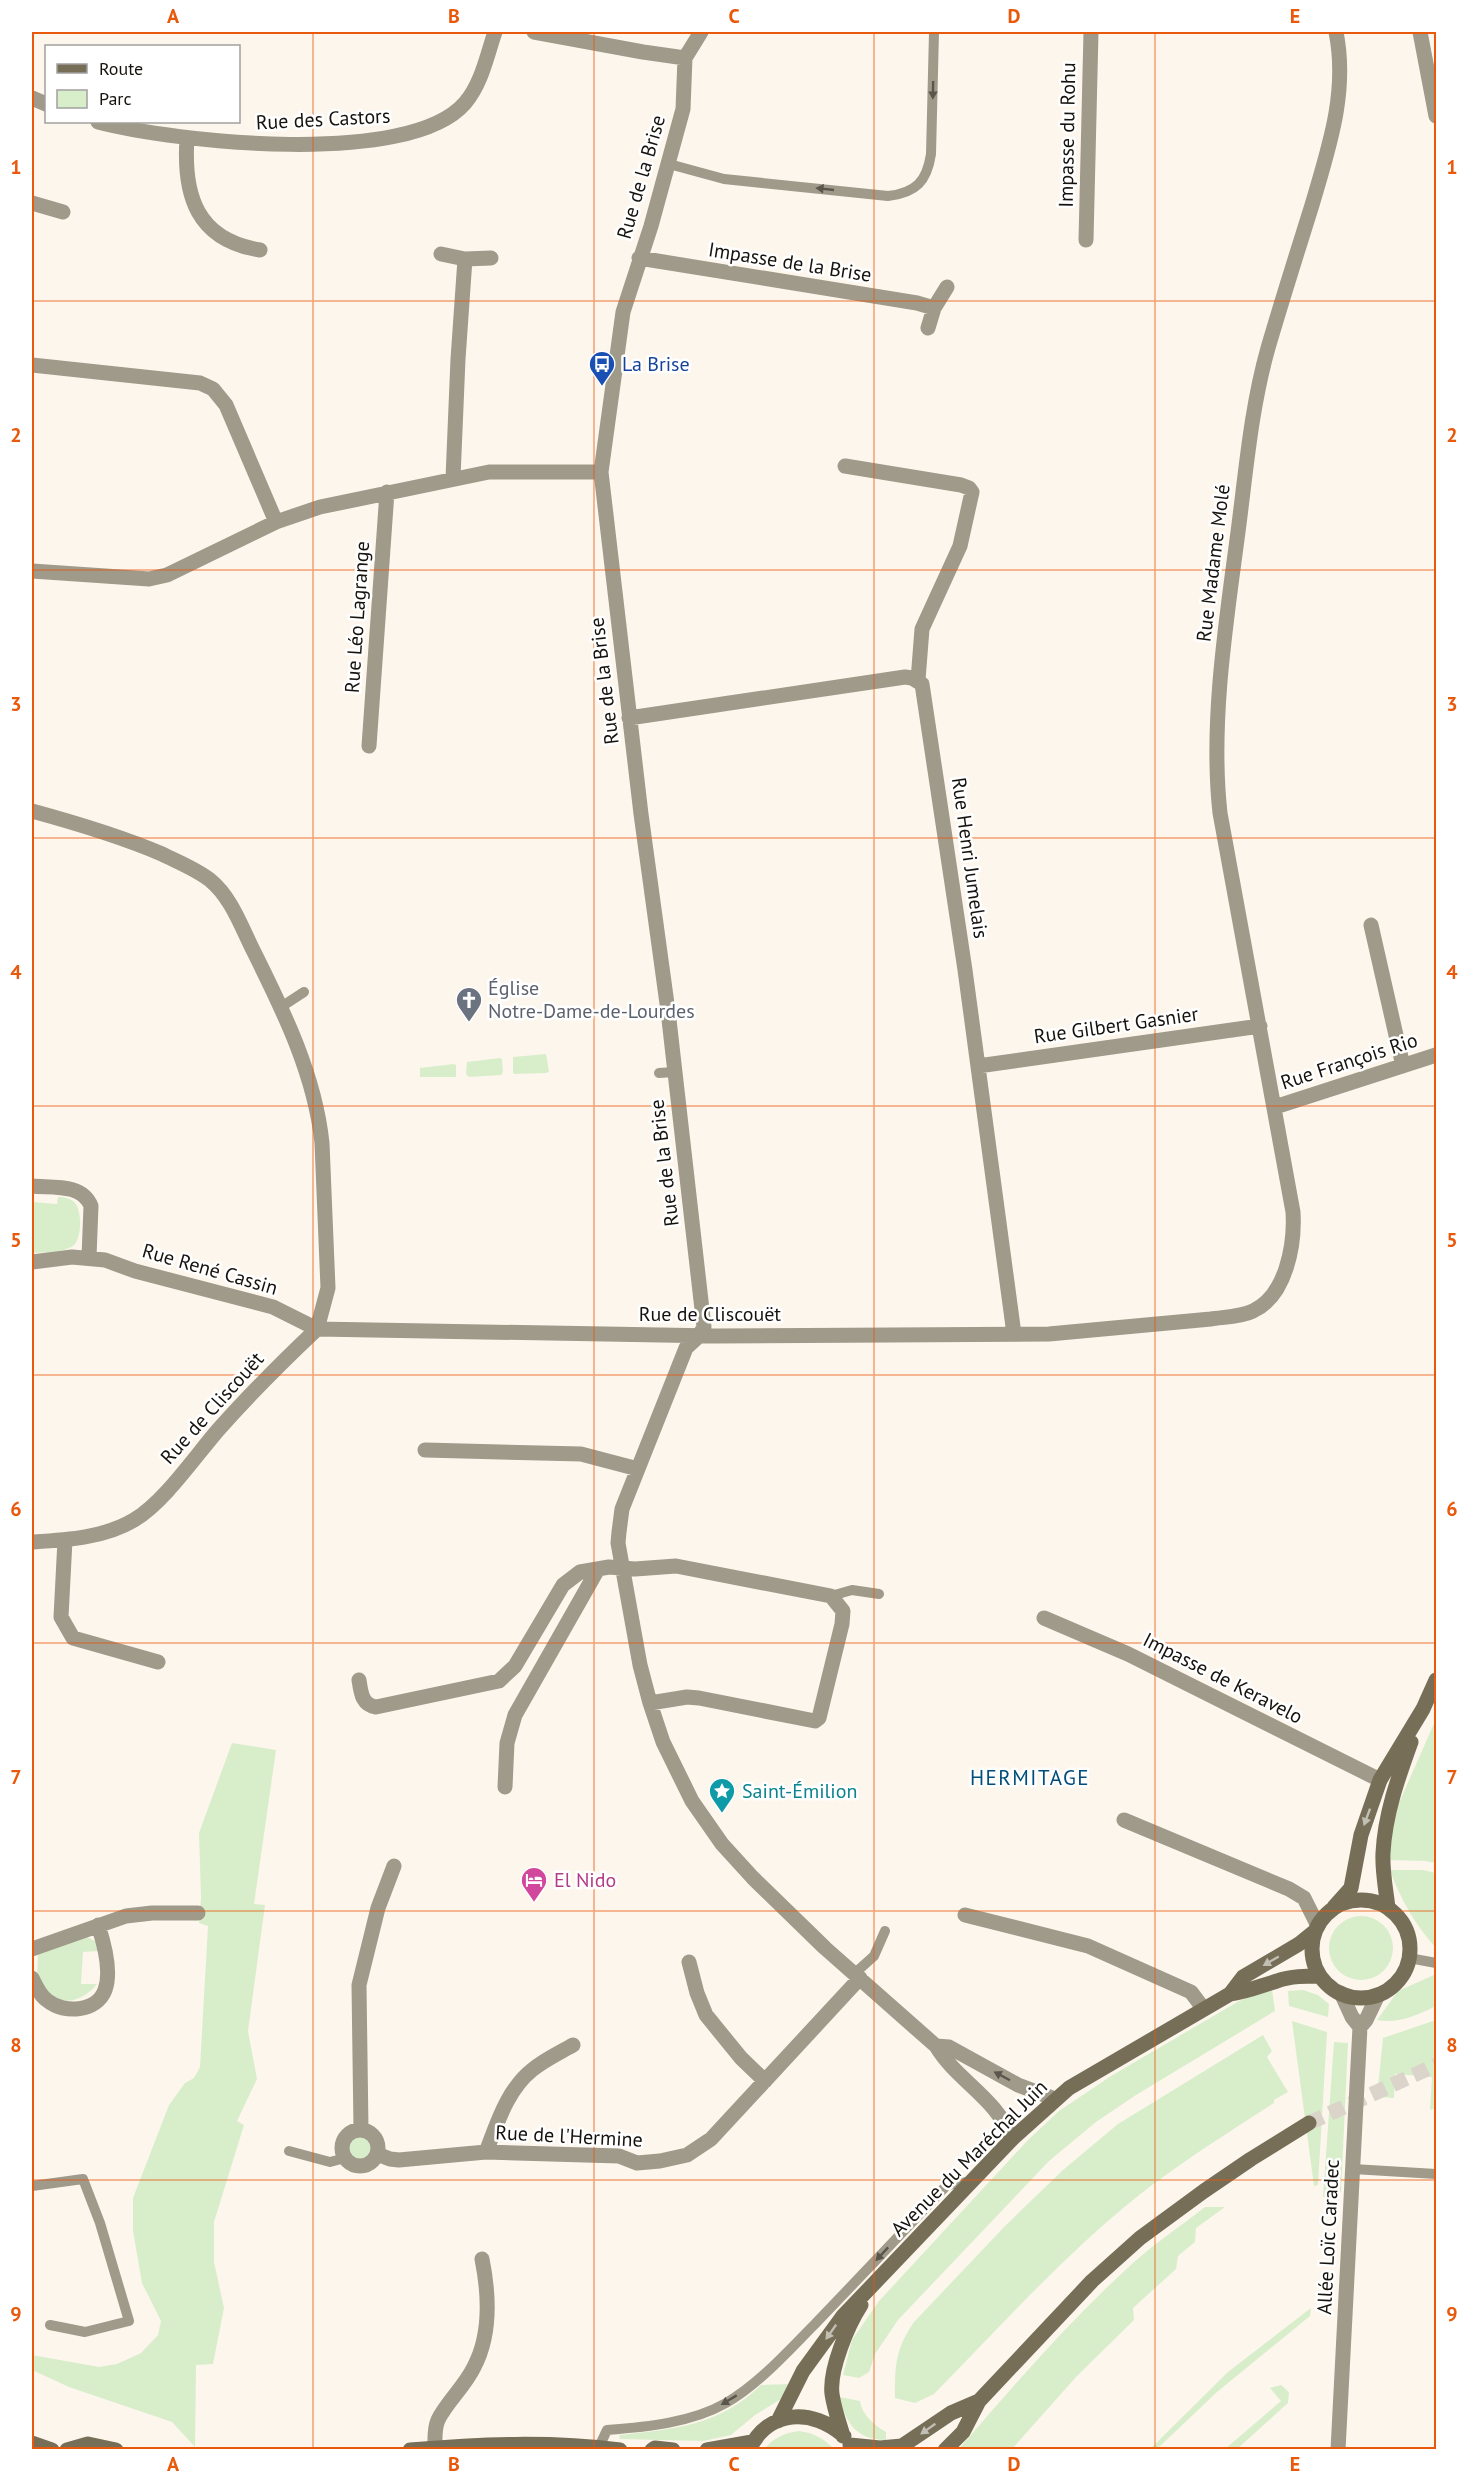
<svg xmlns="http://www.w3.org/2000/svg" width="1468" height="2481" viewBox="0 0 1468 2481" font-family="'PT Sans',sans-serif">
  <rect width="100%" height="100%" fill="#fdf6ed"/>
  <!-- green -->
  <path fill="#d8eeca" d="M546 1054 549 1071 547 1073 515 1074 513 1073V1057Z
    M500 1058 502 1059 503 1072 501 1075 469 1077 466 1074 467 1062Z
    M454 1064 456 1065V1077H420V1068Z
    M58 1197C64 1197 71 1198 75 1203 82 1211 82 1237 74 1245 65 1253 43 1252 32 1253V1202L57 1204Z
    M1436 1719V1863L1425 1861 1388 1860 1394 1814Z
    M232 1743 276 1750 254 1904 265 1905 248 2031 257 2079 237 2121 244 2125 214 2222V2262L224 2308 213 2364 196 2365 195 2447 172 2422 69 2387 32 2370V2355L99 2367 117 2364 141 2353 158 2335 161 2321 142 2283 133 2231V2198L169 2105 185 2083 194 2078 200 2067 208 1926 199 1923 201 1898 199 1833Z
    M1390 1870H1423L1436 1873V1948C1416 1926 1400 1899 1390 1870Z
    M1329 1948a32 32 0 1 1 64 0a32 32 0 1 1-64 0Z
    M87 1937 97 1942 99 1951 83 1952 81 1984H97C87 1998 64 2008 49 1994 45 1989 41 1983 37 1977L38 1954Z
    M1434 1975 1436 1976V2006C1418 2015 1398 2024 1377 2020L1398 1991Z
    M1272 1989 1275 2011 1136 2095 1096 2122 1049 2161 898 2320 875 2354 869 2372 859 2378 843 2375 852 2340 879 2301 1028 2140 1059 2111 1111 2076 1239 2001Z
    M1303 1990 1318 1995 1329 2004 1328 2017 1289 2006 1288 1991Z
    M1436 2020V2108L1430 2110 1432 2077 1395 2074 1394 2098 1377 2097 1383 2038Z
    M1292 2021 1327 2032 1318 2185 1314 2186Z
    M1263 2035 1272 2051 1267 2057 1288 2092 1274 2100V2103C1228 2133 1181 2162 1138 2196 1064 2255 1000 2327 934 2394L915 2403 895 2398C895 2365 895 2350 914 2322L1006 2225 1063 2170 1118 2124Z
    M1334 2042 1348 2043 1341 2192 1323 2197Z
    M348 2148a12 12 0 1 1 24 0a12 12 0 1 1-24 0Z
    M1205 2207H1225L1196 2228 1195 2242 1178 2256 1176 2269 1133 2308 1134 2320 1076 2377 1012 2449 958 2450C1014 2385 1069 2321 1133 2263 1155 2243 1181 2226 1205 2207Z
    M1311 2308 1310 2316 1217 2392 1157 2449H1150L1228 2372Z
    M790 2384 781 2399 755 2415 731 2435 703 2441 620 2439 619 2435C674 2429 719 2426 761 2385Z
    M1281 2385 1289 2392 1288 2403 1237 2449H1225L1281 2401 1270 2388Z
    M839 2397 860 2401C862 2415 874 2425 886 2432V2440C855 2439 847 2424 839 2397Z
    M799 2431C814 2433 823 2438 834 2449H764C774 2438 783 2433 799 2431Z"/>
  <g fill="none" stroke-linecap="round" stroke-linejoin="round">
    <!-- secondary-tunnel -->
    <path stroke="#dad4cb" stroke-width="15" stroke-dasharray="15 8" stroke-linecap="butt" d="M1309 2123 1436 2065"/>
    <!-- service -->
    <path stroke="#9f9a8a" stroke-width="10" d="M669 164 724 179 888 196C916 193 927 181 931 154L934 32
      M281 1007 304 992
      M659 1073 674 1072
      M831 1596 852 1590 879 1594
      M1409 1958 1436 1963
      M855 1973 874 1956 885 1931
      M289 2151 330 2162 345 2158
      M1353 2169 1436 2174
      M32 2186 83 2179 100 2223 129 2321 85 2332 50 2325
      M599 2447 607 2430C646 2427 691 2423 726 2403 760 2383 788 2351 815 2324 859 2278 903 2232 947 2185L974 2181"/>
    <!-- minor -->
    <path stroke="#9f9a8a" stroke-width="15" d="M534 32 643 52 685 58
      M701 32 685 58 683 109 651 226 623 312 601 472 641 814 668 1011 704 1327 699 1336 686 1348 622 1509 619 1532 618 1543 640 1665 650 1703 663 1742 692 1801 722 1844 753 1878 825 1948 936 2046C957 2081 996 2097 1012 2139
      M1420 32 1436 116
      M32 98 46 104
      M98 122C175 142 409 168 465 103 482 83 487 55 495 32
      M187 138C183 196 197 240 260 250
      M32 203 63 212
      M1086 240 1091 32
      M441 254 465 259 491 258
      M639 258 917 303 934 308
      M928 328 934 308 947 287
      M32 365 200 383 213 389 226 405 276 522
      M845 466 961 485 969 488 972 492 960 546 922 629 918 680
      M453 478 458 359 465 259
      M32 571 149 579 167 575 276 522 320 507 489 472H601
      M629 718 905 677 912 678 922 684 965 970 1014 1334
      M369 746 387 492
      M32 811C76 823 120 836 162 854 178 862 196 869 210 880 231 897 241 926 253 950 283 1010 315 1075 322 1143L328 1288 317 1329 273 1307 135 1271 105 1260 72 1257 32 1262
      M1371 925 1403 1066
      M978 1066 1260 1026
      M1275 1107 1436 1055
      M32 1186C52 1188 82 1183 91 1206L89 1257
      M425 1450 581 1454 638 1469
      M65 1540 61 1617 73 1638 158 1662
      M32 1542C66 1540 104 1538 134 1520 164 1502 194 1458 218 1430 250 1394 282 1362 317 1329L716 1336 1049 1334 1211 1319C1224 1317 1241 1317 1253 1311 1286 1296 1295 1245 1293 1212L1220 813C1210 723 1226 623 1238 532 1246 471 1251 408 1268 348 1282 300 1297 253 1312 205 1329 147 1348 92 1336 32
      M1044 1618 1128 1654 1380 1780
      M359 1680C361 1693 362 1705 376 1707L499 1681 515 1666 563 1585 580 1572 609 1567 635 1569 676 1566 831 1596 843 1611 842 1624 819 1718 815 1721 699 1698 687 1697 650 1703
      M505 1787 507 1743 515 1715 598 1569
      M1124 1820 1289 1889 1304 1898 1318 1926
      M965 1915 1088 1946 1191 1992 1203 2008
      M32 1949 126 1916 152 1913H198
      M689 1962 697 1993 706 2015 741 2058 765 2081
      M32 1978C36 1986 40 1996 48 2001 64 2014 97 2012 105 1990 112 1971 104 1943 98 1925
      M1341 1993 1352 2017 1360 2027
      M936 2046 949 2047 1018 2085 1055 2099
      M361 2129 359 1985 378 1908 394 1866
      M342 2148a18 18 0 1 1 36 0a18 18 0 1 1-36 0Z
      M486 2152C497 2124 507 2090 532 2070 544 2060 559 2053 573 2045
      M377 2154 390 2159 399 2160 486 2152 619 2156 637 2163 660 2161 687 2155 711 2139 860 1978
      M435 2448C435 2439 434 2429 438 2420 446 2403 465 2386 474 2367 491 2335 489 2294 482 2259
      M1338 2450 1360 2027 1366 2020 1378 1995"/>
    <!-- secondary -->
    <path stroke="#766e57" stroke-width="15" d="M1312 1949a49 49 0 1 1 98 0a49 49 0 1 1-98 0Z
      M1334 1907 1351 1888 1361 1835 1380 1780 1423 1709 1436 1680
      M1388 1908C1386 1890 1382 1871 1383 1853 1385 1814 1398 1778 1411 1742
      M1230 1994 1243 1977 1299 1944 1315 1931
      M778 2421 803 2371 843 2316 1012 2139 1069 2088 1230 1994C1247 1992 1260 1986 1277 1981 1291 1976 1306 1976 1320 1976
      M843 2436C839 2422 834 2408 832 2394 829 2370 848 2325 861 2305
      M32 2443 52 2450
      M850 2445 880 2448 902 2446 951 2413 979 2401
      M67 2450 88 2444 116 2450
      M410 2450C480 2444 550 2441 620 2450
      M652 2450 655 2448 673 2450
      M707 2450 752 2442
      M749 2450C768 2409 813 2408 844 2436
      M945 2450 963 2432 979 2401 1092 2281 1140 2238 1204 2191 1251 2159 1309 2123"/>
  </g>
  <!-- one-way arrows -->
  <defs><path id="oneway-solid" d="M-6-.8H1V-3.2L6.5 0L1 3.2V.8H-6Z" transform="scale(1.5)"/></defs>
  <g fill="#5a564c">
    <use href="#oneway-solid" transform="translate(933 90) rotate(91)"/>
    <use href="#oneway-solid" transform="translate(825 189) rotate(-174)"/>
    <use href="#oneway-solid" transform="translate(1002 2076) rotate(-152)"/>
    <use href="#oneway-solid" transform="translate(882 2254) rotate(133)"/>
    <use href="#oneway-solid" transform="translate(729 2400) rotate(149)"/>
  </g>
  <g fill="#c1beb3">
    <use href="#oneway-solid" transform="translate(1367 1817) rotate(110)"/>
    <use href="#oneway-solid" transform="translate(1271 1961) rotate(150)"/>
    <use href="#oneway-solid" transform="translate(831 2332) rotate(125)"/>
    <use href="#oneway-solid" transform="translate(928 2429) rotate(145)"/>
  </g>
  <!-- grid -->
  <path fill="none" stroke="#e8590c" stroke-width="1.5" stroke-opacity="0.55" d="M313 32V2450M594 32V2450M874 32V2450M1155 32V2450M32 301H1436M32 570H1436M32 838H1436M32 1106H1436M32 1375H1436M32 1643H1436M32 1911H1436M32 2180H1436"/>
  <!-- icons -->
  <defs>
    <g id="bus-pin" transform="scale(1.35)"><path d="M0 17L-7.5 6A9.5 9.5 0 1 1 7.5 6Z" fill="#1a4fb4" stroke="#fff"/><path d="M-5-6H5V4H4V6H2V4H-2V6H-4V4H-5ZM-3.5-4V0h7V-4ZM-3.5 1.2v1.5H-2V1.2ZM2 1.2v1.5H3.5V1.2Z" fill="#fff"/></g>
    <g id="church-pin" transform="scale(1.35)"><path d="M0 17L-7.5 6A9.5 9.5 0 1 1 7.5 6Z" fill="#6b7280" stroke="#fff"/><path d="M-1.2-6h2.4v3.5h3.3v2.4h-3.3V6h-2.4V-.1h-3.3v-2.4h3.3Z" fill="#fff"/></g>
    <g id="sight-pin" transform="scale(1.35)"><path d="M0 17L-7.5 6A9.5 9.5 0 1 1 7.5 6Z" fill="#0f9aa8" stroke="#fff"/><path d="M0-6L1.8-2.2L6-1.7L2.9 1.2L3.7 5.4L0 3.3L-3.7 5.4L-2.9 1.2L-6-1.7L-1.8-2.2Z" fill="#fff"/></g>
    <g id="hotel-pin" transform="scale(1.35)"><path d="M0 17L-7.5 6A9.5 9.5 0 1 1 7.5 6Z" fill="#d1479c" stroke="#fff"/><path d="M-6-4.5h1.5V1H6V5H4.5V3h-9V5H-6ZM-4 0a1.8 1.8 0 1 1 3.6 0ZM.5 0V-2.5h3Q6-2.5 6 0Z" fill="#fff"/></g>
  </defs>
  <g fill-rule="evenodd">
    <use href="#bus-pin" x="602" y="364"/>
    <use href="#church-pin" x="469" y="1000"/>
    <use href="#sight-pin" x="722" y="1791"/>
    <use href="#hotel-pin" x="534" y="1880"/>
  </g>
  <g text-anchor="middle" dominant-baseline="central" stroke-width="5" stroke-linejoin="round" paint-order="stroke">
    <!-- street labels -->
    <g font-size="20" fill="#16120d" stroke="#fff">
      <text transform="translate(323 119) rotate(-3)">Rue des Castors</text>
      <text transform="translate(1067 135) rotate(-89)">Impasse du Rohu</text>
      <text transform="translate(641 177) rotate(-74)">Rue de la Brise</text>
      <text transform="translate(790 262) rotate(9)">Impasse de la Brise</text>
      <text transform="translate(1213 563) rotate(-83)">Rue Madame Molé</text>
      <text transform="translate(357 617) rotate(-86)">Rue Léo Lagrange</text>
      <text transform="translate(604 681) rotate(-97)">Rue de la Brise</text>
      <text transform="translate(970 858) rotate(82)">Rue Henri Jumelais</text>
      <text transform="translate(1116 1025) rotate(-8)">Rue Gilbert Gasnier</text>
      <text transform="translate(1349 1061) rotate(-18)">Rue François Rio</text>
      <text transform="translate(664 1163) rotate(-97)">Rue de la Brise</text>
      <text transform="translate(210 1269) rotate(16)">Rue René Cassin</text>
      <text x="710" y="1314">Rue de Cliscouët</text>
      <text transform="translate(212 1408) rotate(-48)">Rue de Cliscouët</text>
      <text transform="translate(1223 1678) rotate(27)">Impasse de Keravelo</text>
      <text transform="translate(569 2136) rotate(3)">Rue de l'Hermine</text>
      <text transform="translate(969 2158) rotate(-45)">Avenue du Maréchal Juin</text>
      <text transform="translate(1328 2237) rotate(-87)">Allée Loïc Caradec</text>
    </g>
    <!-- transit labels -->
    <g font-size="20" fill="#164399" stroke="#fff" text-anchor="start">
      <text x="622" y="364">La Brise</text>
    </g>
    <!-- worship labels -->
    <g font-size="20" fill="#5b616d" stroke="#fff" text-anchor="start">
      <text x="488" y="988">Église<tspan x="488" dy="23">Notre-Dame-de-Lourdes</tspan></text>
    </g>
    <!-- culture labels -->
    <g font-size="20" fill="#0d838f" stroke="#fff" text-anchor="start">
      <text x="742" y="1791">Saint-Émilion</text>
    </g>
    <!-- hotel labels -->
    <g font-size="20" fill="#b23c85" stroke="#fff" text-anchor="start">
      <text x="554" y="1880">El Nido</text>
    </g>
    <!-- neighbourhood labels -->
    <g font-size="21" letter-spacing="1.5" fill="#014d7b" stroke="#fff">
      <text x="1030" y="1777">HERMITAGE</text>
    </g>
  </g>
  <!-- border -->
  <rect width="1468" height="2481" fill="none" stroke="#ffffff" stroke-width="66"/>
  <!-- legend -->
  <rect x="45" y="45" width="195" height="78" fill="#ffffff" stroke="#a2a09e" stroke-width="1.5"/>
  <rect x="57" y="64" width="30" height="9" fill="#766e57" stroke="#a2a09e" stroke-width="1.5"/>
  <text x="99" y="75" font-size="18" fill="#16120d">Route</text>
  <rect x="57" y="90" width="30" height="18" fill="#d8eeca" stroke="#a2a09e" stroke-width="1.5"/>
  <text x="99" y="105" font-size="18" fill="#16120d">Parc</text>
  <rect x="33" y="33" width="1402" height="2415" fill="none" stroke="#e8590c" stroke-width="2"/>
  <g font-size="20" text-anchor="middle" font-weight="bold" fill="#e8590c">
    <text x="173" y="23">A</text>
    <text x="454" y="23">B</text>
    <text x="734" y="23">C</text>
    <text x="1014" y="23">D</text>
    <text x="1295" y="23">E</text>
    <text x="16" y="174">1</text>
    <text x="1452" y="174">1</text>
    <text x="16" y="442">2</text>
    <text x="1452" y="442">2</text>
    <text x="16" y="711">3</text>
    <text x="1452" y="711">3</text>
    <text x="16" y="979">4</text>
    <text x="1452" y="979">4</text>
    <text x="16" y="1247">5</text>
    <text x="1452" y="1247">5</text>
    <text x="16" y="1516">6</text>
    <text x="1452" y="1516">6</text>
    <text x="16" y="1784">7</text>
    <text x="1452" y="1784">7</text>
    <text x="16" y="2052">8</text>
    <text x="1452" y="2052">8</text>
    <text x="16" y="2321">9</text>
    <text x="1452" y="2321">9</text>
    <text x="173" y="2471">A</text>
    <text x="454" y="2471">B</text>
    <text x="734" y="2471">C</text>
    <text x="1014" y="2471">D</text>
    <text x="1295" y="2471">E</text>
  </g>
</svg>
